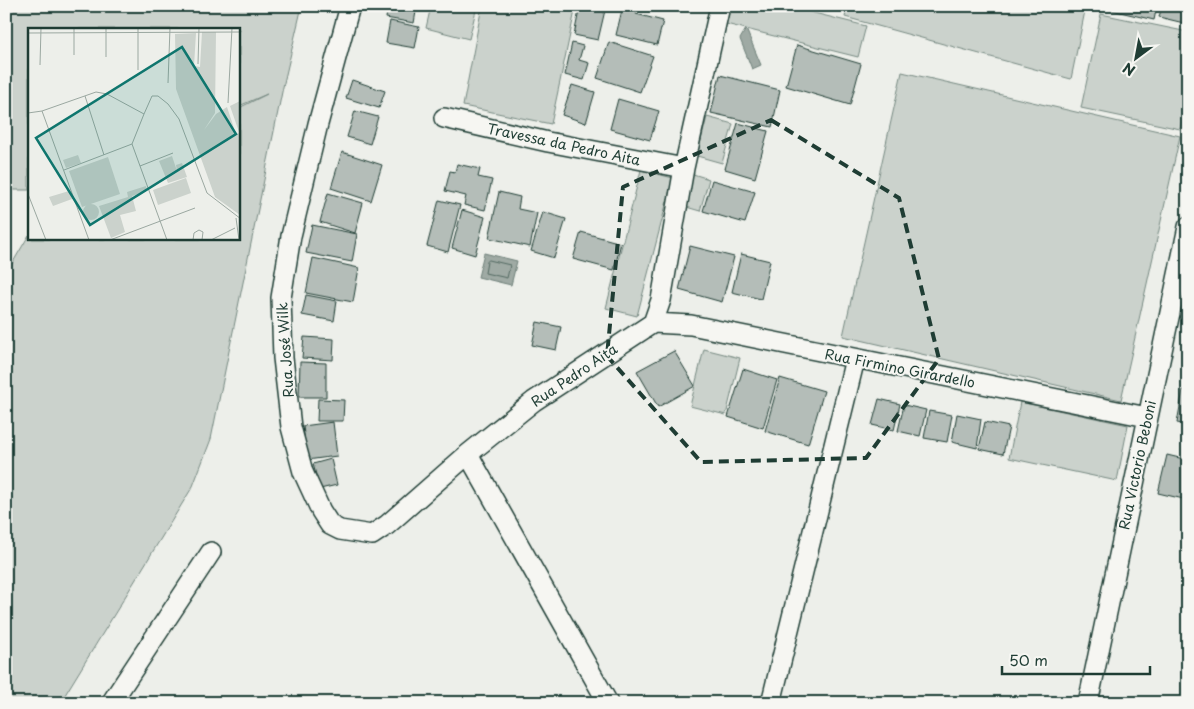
<svg xmlns="http://www.w3.org/2000/svg" width="1194" height="709" viewBox="0 0 1194 709" font-family="'Playpen Sans',sans-serif">
  <rect width="100%" height="100%" fill="#edefea"/>
  <filter id="ink" filterUnits="userSpaceOnUse"><feTurbulence type="fractalNoise" baseFrequency=".02" numOctaves="2"/><feDisplacementMap in="SourceGraphic" scale="10" xChannelSelector="R" yChannelSelector="G"/><feConvolveMatrix kernelMatrix="1 2 1 2 8 2 1 2 1" color-interpolation-filters="sRGB"/></filter>
  <g filter="url(#ink)">
    <!-- green -->
    <path fill="#cbd2cc" stroke="#758880" d="M6 6H302L283 87 211 439 193 486 60 703H6V274L29 235V239H239V108L267 94 239 106V29H29V190H6Z
      M431 6H477L469 39 426 28Z
      M482 6H576L551 124 463 106Z
      M731 6H786L866 26 858 57 726 24Z
      M848 6H1086L1071 79 845 17Z
      M1101 14 1188 32V93L1180 129 1081 108Z
      M902 72 1180 136 1121 400 843 336Z
      M707 117 733 124 722 163 697 156Z
      M641 170 673 178 637 316 606 308Z
      M693 174 709 179 700 211 683 206Z
      M704 349 740 358 726 415 690 406Z
      M1020 402 1128 425 1117 481 1009 458Z"/>
    <!-- water -->
    <path fill="#9faaa4" stroke="#6c7e77" d="M746 29 761 65 752 69 740 39Z
      M484 253 517 261 511 285 478 277Z"/>
    <g fill="none" stroke-linecap="round" stroke-linejoin="round">
      <!-- shore -->
      <path stroke="#526961" stroke-width="1" d="M489 260 510 265 507 278 485 273 487 262Z"/>
    </g>
    <!-- building -->
    <path fill="#b4bdb8" stroke="#1f3d34" d="M388 6H417L414 23 386 18Z
      M580 6H606L598 40 574 35Z
      M623 6H638L636 14 663 21 657 45 616 35Z
      M1104 6H1157L1154 20 1103 8Z
      M1162 6H1188V24L1159 17Z
      M390 21 419 27 415 48 386 43Z
      M609 42 653 56 640 92 597 78Z
      M572 43 583 46 579 60 589 63 584 80 565 75Z
      M797 45 861 64 850 105 786 86Z
      M720 75 780 90 772 127 711 113Z
      M352 80 385 91 379 108 346 98Z
      M572 85 595 92 586 123 562 115Z
      M618 99 659 111 650 140 610 129Z
      M355 111 378 117 370 144 347 137Z
      M738 123 768 131 755 178 725 169Z
      M342 152 382 165 371 201 331 188Z
      M457 164 480 169 478 177 492 180 485 210 464 205 466 196 445 191 450 171 455 172Z
      M712 180 755 192 745 223 703 211Z
      M499 192 520 197 518 209 537 213 530 247 489 238Z
      M328 193 363 203 355 233 320 222Z
      M439 200 460 205 448 252 427 246Z
      M462 210 485 217 475 255 452 248Z
      M543 212 566 219 554 258 531 251Z
      M312 225 357 234 352 262 306 253Z
      M581 232 621 243 614 270 573 259Z
      M690 246 734 257 722 302 679 290Z
      M741 254 770 261 761 299 732 292Z
      M313 258 359 268 353 302 306 293Z
      M306 295 337 301 334 321 302 315Z
      M537 322 561 327 556 350 532 345Z
      M304 337 334 339 333 360 302 358Z
      M674 351 695 386 658 407 637 371Z
      M300 362 326 363V397H299Z
      M743 369 777 380 763 428 728 417Z
      M780 378 824 391 808 444 765 431Z
      M1183 390 1188 391V425L1177 423Z
      M318 399 344 400 343 421H317Z
      M879 399 900 404 894 430 872 425Z
      M904 405 926 410 920 436 898 431Z
      M929 411 952 415 947 442 924 438Z
      M957 414 981 419 977 448 952 442Z
      M333 422 337 456 307 460 303 426Z
      M985 422 1009 427 1003 454 979 449Z
      M1167 455 1188 460V500L1158 493Z
      M331 459 337 485 320 489 313 464Z"/>
    <g fill="none" stroke-linecap="round" stroke-linejoin="round">
      <!-- minor casing -->
      <g stroke="#1f3d34" stroke-width="22">
        <path id="minor" d="M350 6 318 124 291 236 281 298 283 358 291 427 303 472 321 511 330 525 340 530 372 535 387 525 468 454
          M444 118 548 142 684 168
          M653 323 691 325 1147 417
          M111 703 211 552
          M608 703 468 454 534 401 653 323 661 300 684 168 720 6
          M771 703 855 359
          M1088 703 1188 227"/>
      </g>
      <!-- minor -->
      <use href="#minor" stroke="#f6f6f2" stroke-width="19"/>
    </g>
  </g>
  <!-- marked area -->
  <path fill="none" stroke="#1f3d34" stroke-width="4" stroke-dasharray="10 6" stroke-linejoin="round" d="M771 120 899 198 939 359 866 458 701 462 607 356 623 187Z"/>
  <g text-anchor="middle" dominant-baseline="central" stroke-width="4" stroke-linejoin="round" paint-order="stroke">
    <!-- street labels -->
    <g font-size="14" fill="#1f3d34" stroke="#f6f6f2">
      <text transform="translate(564 144) rotate(12)">Travessa da Pedro Aita</text>
      <text transform="translate(285 350) rotate(-94)">Rua José Wilk</text>
      <text transform="translate(900 368) rotate(11)">Rua Firmino Girardello</text>
      <text transform="translate(574 375) rotate(-34)">Rua Pedro Aita</text>
      <text transform="translate(1137 465) rotate(-78)">Rua Victorio Beboni</text>
    </g>
  </g>
  <!-- overview -->
  <g transform="translate(28 28)">
    <rect width="212" height="212" fill="#edefea"/>
    <path d="M174 4H188L187 85 176 102 188 86 199 79 208 106 212 105V187L187 169 148 61 147 6 168 5 166 38 172 39ZM212 73V103L211 104 202 78ZM50 127 53 135 38 140 35 132ZM144 128 149 143 148 137 154 135 159 149 140 155 131 133ZM80 129 92 166 54 179 41 143ZM158 150 163 165 130 177 125 162ZM118 158 119 163 104 168 108 183 92 187 97 204 83 210 71 178 100 169 99 164ZM41 163 44 171 25 178 21 169ZM55 184a8 8 0 1 1 16 0a8 8 0 1 1-16 0Z" fill="#cbd2cc"/>
    <path fill="none" stroke="#9ba8a1" stroke-width="1" d="M46 0V27M78 0V29M0 5 213 4M170 36 171 0M12 37 13 0M110 42V0M140 55 142 0M57 68 76 127M200 75 204 0M14 83 61 212M0 85 14 83 68 64 79 66 116 86 104 116 139 212M116 86 124 68H130L140 76 151 91 179 165 213 191M112 138 145 125M36 142 104 116M0 166 18 212M208 190 211 212M82 212 167 180M165 212 166 205 171 202 175 204 174 212M183 212 207 200"/>
    <path fill="#0f766e" fill-opacity="0.15" stroke="#0f766e" stroke-width="2.5" d="M154 19 208 106 62 197 8 110Z"/>
    <rect width="212" height="212" fill="none" stroke="#1f3d34" stroke-width="2.5"/>
  </g>
  <!-- margin -->
  <rect width="1194" height="709" fill="none" stroke="#f6f6f2" stroke-width="25"/>
  <rect x="12" y="12" width="1169" height="684" fill="none" stroke="#1f3d34" stroke-width="2" filter="url(#ink)"/>
  <!-- north arrow -->
  <g transform="translate(1136 58) rotate(212)" stroke="#f6f6f2" stroke-width="4" paint-order="stroke">
  <path d="M0-4L9 19L0 12L-9 19Z" fill="#1f3d34"/>
  <text y="-8" font-size="14" font-weight="bold" text-anchor="middle" fill="#1f3d34">N</text>
  </g>
  <!-- scale -->
  <path d="M1002 666v8h148v-8" fill="none" stroke="#1f3d34" stroke-width="2.5"/>
  <text x="1009" y="666" font-size="15" fill="#1f3d34" stroke="#f6f6f2" stroke-width="4" paint-order="stroke">50 m</text>
</svg>
